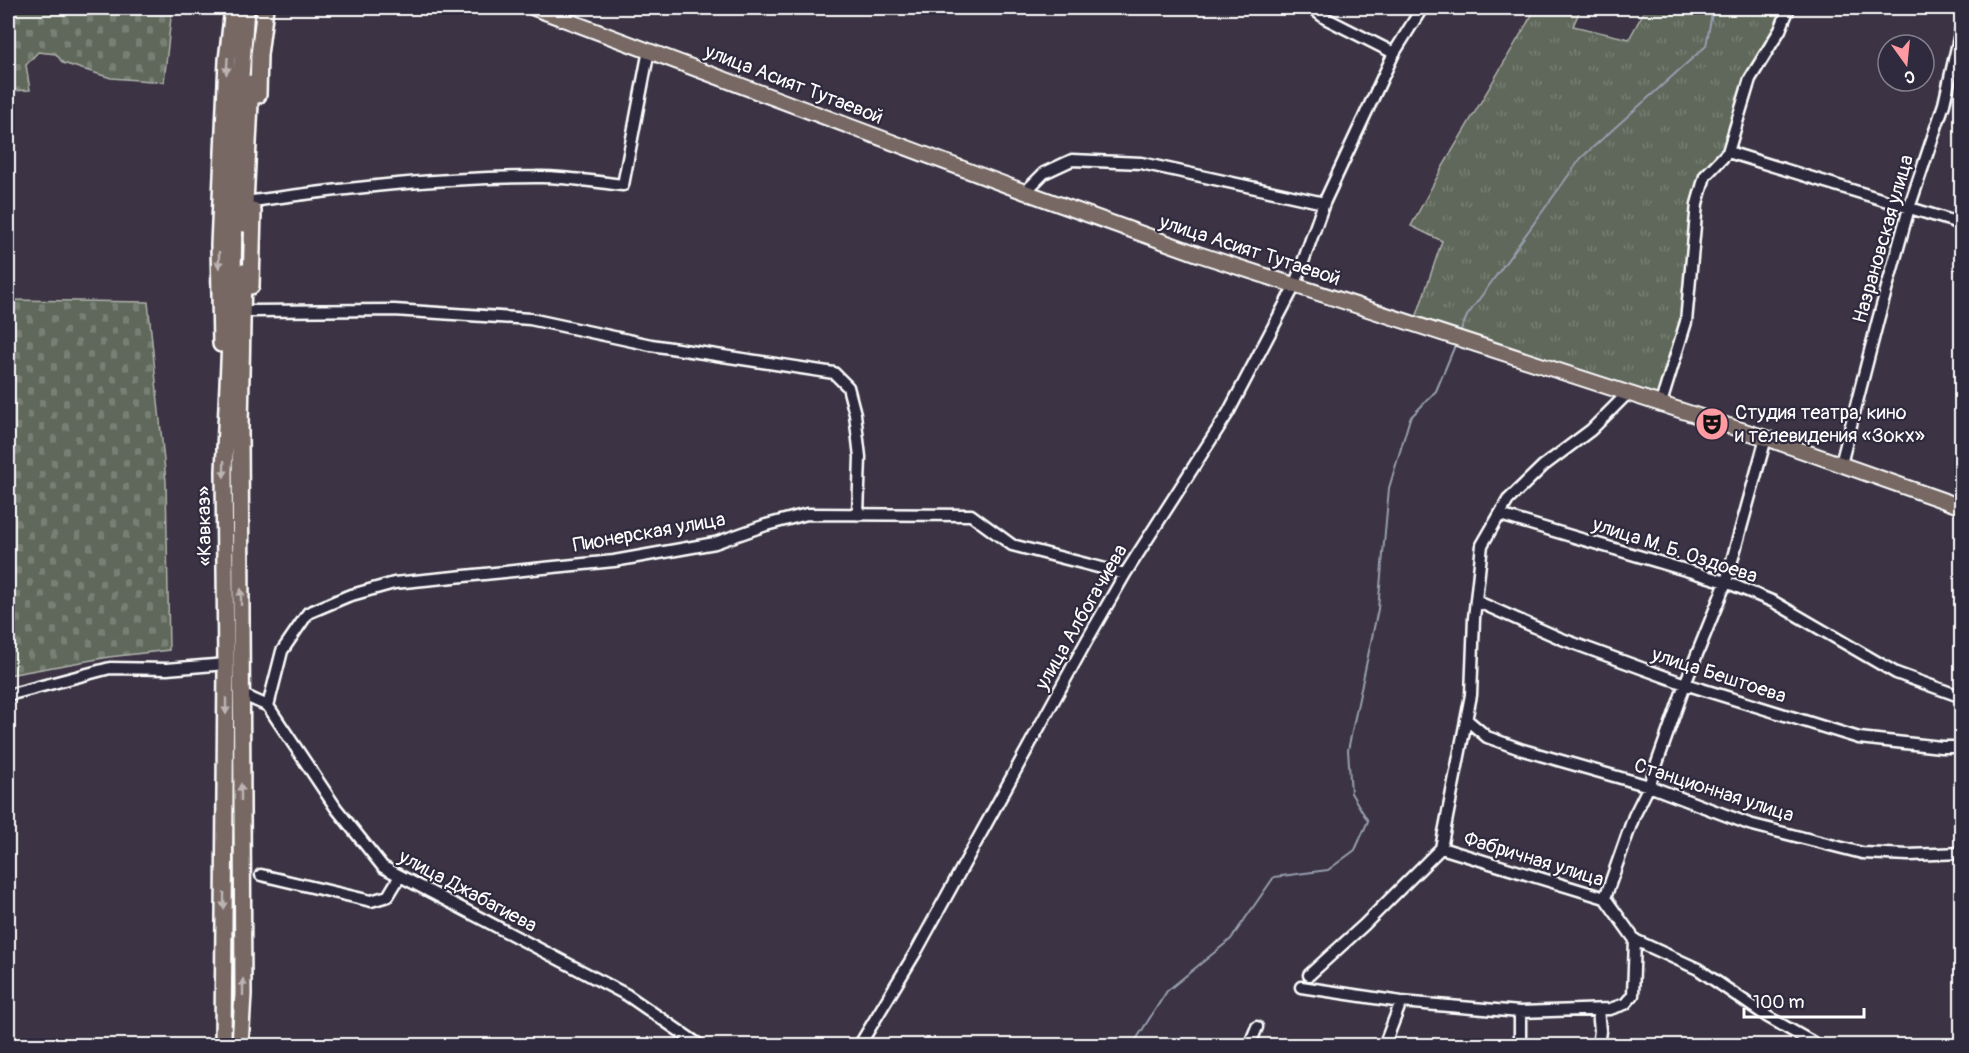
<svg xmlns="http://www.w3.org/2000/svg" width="1969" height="1053" viewBox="0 0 1969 1053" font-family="Pangolin,sans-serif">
  <defs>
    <pattern id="grass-tufts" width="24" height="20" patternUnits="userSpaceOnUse" patternTransform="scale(1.5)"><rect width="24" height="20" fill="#60685b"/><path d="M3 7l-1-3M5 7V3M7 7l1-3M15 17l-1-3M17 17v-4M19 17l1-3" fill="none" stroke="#787f74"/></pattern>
    <pattern id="cemetery-stones" width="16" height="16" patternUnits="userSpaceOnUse" patternTransform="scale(1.5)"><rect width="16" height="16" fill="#60685b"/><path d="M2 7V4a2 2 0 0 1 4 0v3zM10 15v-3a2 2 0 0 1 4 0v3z" fill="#787f74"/></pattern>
  </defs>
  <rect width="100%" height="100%" fill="#3c3444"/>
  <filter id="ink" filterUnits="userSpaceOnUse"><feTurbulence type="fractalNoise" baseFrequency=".0167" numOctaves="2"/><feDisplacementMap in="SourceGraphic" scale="12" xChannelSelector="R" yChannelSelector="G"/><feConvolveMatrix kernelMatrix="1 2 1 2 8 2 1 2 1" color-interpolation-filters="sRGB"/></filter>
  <g filter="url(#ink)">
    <!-- grass -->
    <path fill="url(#grass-tufts)" stroke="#b0b4ad" stroke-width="1.5" d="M1536 8H1581L1573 26 1629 39 1646 8H1789L1750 79 1728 152 1705 176 1686 322 1661 403 1414 324 1442 241 1411 226 1442 168Z"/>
    <!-- cemetery -->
    <path fill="url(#cemetery-stones)" stroke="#b0b4ad" stroke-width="1.5" d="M8 8H172L164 82 111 78 63 63 56 54 38 52 26 65 30 90 8 91Z
      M8 300 148 302 166 481 169 650 109 657 8 675Z"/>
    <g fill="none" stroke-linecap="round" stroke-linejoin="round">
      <!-- stream -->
      <path stroke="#969eaf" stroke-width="2" d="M1460 332 1467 316 1581 158 1706 46 1713 8
        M1132 1046 1167 991 1231 939 1274 877 1328 870 1355 850 1368 821 1351 793 1348 750 1378 609 1389 488 1410 418 1436 391 1456 343"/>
      <!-- minor casing -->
      <g stroke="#fff" stroke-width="15">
        <path id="minor" d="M1312 8 1325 18 1394 53
          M1728 152 1962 224
          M1025 192 1044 173 1072 160 1141 163 1324 203
          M253 201C346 188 442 177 536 177 564 176 594 182 623 185L649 50
          M250 311 394 310 530 319 651 345 834 373 848 387 855 414 860 457 858 515
          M1661 403 1686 322 1697 204 1705 176 1728 152 1750 79 1780 30 1789 8
          M1841 464 1878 320 1909 208 1944 104 1962 25
          M1500 515 1726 582 1774 602 1896 673 1962 697
          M1476 601 1562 639 1685 684 1859 738 1941 747H1962
          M241 694 268 706 336 808 383 867 627 995 701 1046
          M8 695 110 668 167 669 226 664
          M268 706 282 651 308 613 348 596 394 583 614 561 715 543 766 525 807 514 971 515 1012 545 1125 574
          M1466 719 1487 737 1523 750 1649 786 1749 824 1862 853 1909 855 1962 853
          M1441 848 1605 898 1635 940 1698 969 1768 1017 1819 1046
          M261 875 371 901 388 896 400 876
          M1605 898 1634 816 1649 786 1685 684 1726 582 1766 438
          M1309 975 1364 925 1441 848 1471 695 1474 618 1482 545 1508 500 1543 466 1591 430 1628 393
          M1301 987 1401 1002 1520 1012 1610 1009 1625 1004 1633 995 1635 940
          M1598 1010 1600 1031 1598 1046
          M1520 1012V1046
          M859 1046 917 950 1087 640 1125 574 1228 413 1294 287 1324 203 1394 53 1422 8
          M1249 1046 1257 1027
          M1384 1046 1401 1002"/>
      </g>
      <!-- major casing -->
      <g stroke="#fff" stroke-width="18">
        <path id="major" d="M534 8 1025 192 1198 254 1766 438 1962 507"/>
      </g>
      <!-- highway casing -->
      <g stroke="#fff" stroke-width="20">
        <path id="highway" d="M258 95 259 55 265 8
          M244 224 251 83
          M251 286 253 211
          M221 344 219 245 227 60 233 8
          M223 1046 226 664 224 471 233 276 235 160 246 8
          M240 1046 243 994 240 427 243 272"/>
      </g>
      <!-- minor -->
      <use href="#minor" stroke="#2f2a3d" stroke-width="10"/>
      <!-- major -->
      <use href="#major" stroke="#776864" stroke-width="14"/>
      <!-- highway -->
      <use href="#highway" stroke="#776864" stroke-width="15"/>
    </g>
    <!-- one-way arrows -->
    <defs><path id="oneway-solid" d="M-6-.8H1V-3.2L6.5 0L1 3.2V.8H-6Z" transform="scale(1.5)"/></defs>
    <g fill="#bbb4b2">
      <use href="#oneway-solid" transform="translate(227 66) rotate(94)"/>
      <use href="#oneway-solid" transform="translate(219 260) rotate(90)"/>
      <use href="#oneway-solid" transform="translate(224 469) rotate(91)"/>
      <use href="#oneway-solid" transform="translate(241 597) rotate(-90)"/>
      <use href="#oneway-solid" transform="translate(226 706) rotate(90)"/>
      <use href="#oneway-solid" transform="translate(241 792) rotate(-90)"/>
      <use href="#oneway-solid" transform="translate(224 901) rotate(91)"/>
      <use href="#oneway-solid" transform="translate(243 987) rotate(-90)"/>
    </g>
  </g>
  <!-- icons -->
  <defs>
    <g id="theatre-disc" transform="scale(1.725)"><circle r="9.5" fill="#ff9aa2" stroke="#2f2a3d"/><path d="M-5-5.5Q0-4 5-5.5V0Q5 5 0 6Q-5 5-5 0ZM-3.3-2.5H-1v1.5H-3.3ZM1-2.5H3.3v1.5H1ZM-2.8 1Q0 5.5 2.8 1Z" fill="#111"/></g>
  </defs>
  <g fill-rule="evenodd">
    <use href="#theatre-disc" x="1712" y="424"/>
  </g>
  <g text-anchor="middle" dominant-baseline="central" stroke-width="4.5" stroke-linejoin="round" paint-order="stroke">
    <!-- street labels -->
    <g font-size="20" fill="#fff" stroke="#2f2a3d">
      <text transform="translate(794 84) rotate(21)">улица Асият Тутаевой</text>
      <text transform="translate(1883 239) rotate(-74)">Назрановская улица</text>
      <text transform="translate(1250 250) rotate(18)">улица Асият Тутаевой</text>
      <text transform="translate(204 526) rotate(-91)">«Кавказ»</text>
      <text transform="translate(649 532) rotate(-10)">Пионерская улица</text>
      <text transform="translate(1675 550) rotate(18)">улица М. Б. Оздоева</text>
      <text transform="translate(1081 617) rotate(-60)">улица Албогачиева</text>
      <text transform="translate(1719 675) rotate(18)">улица Бештоева</text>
      <text transform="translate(1714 790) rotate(18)">Станционная улица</text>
      <text transform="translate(1534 859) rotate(17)">Фабричная улица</text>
      <text transform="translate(468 891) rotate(28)">улица Джабагиева</text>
    </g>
    <!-- poi labels -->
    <g font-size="20" fill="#fff" stroke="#2f2a3d" text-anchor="start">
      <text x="1735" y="412">Студия театра, кино<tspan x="1735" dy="23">и телевидения «Зокх»</tspan></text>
    </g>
  </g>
  <!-- margin -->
  <rect width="1969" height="1053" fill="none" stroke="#2f2a3d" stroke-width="30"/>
  <rect x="15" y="15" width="1939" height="1023" fill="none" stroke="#fff" stroke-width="2" filter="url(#ink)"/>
  <!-- north arrow -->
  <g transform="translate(1906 63) rotate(165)"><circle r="28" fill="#2f2a3d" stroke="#827f8b" stroke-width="1.5"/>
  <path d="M0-4.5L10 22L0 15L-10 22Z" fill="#ff9aa2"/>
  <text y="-9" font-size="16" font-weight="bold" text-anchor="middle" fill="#ffffff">С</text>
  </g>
  <!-- scale -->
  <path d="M1744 1008v9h120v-9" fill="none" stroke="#ffffff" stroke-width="3"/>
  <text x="1753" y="1008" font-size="18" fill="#ffffff" stroke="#2f2a3d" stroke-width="4.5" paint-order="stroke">100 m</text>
</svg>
